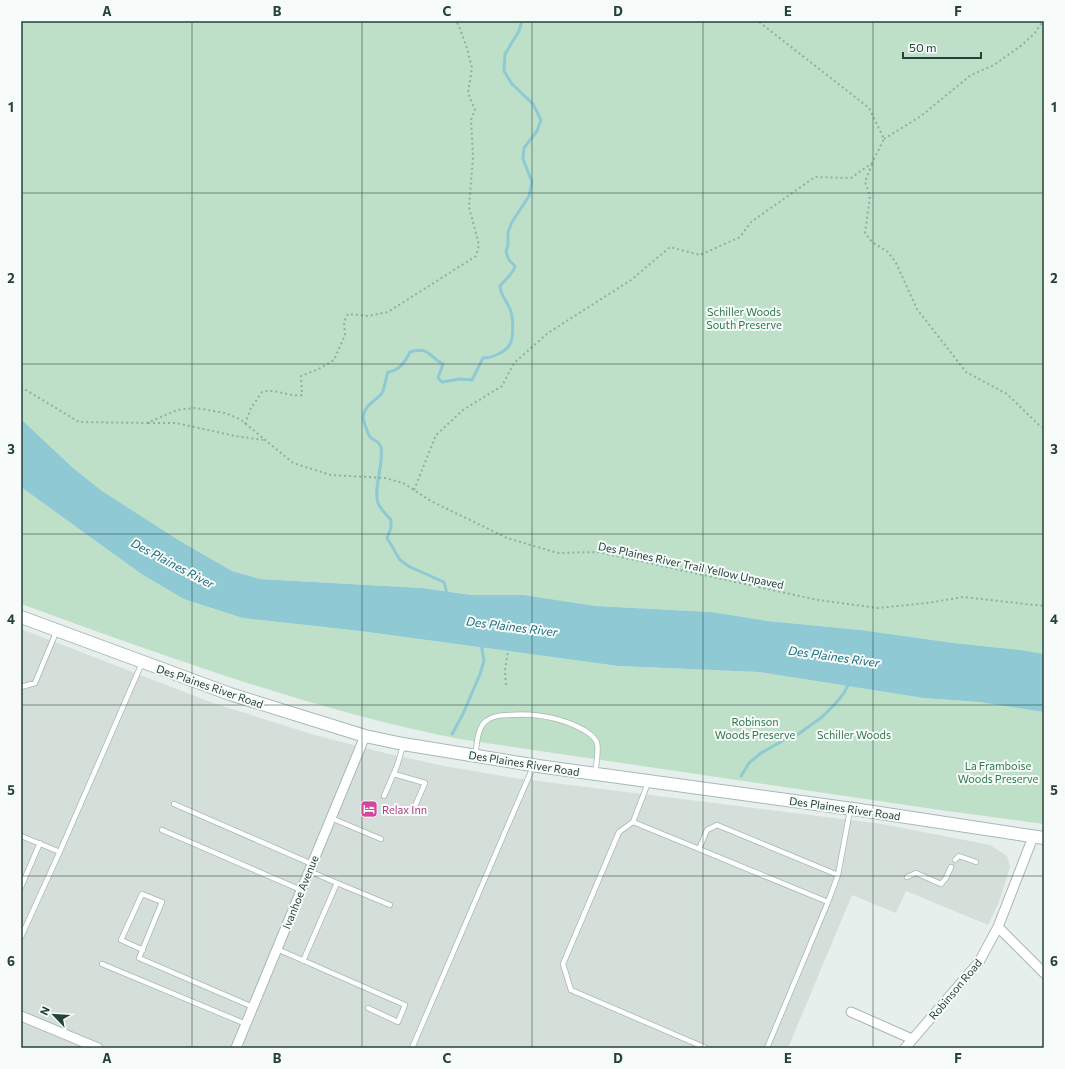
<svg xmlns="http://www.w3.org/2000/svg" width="1065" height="1069" viewBox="0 0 1065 1069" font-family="Commissioner,sans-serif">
  <rect width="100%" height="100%" fill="#e6efeb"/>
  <!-- built -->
  <path fill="#d4dfda" d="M21 629 213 703 318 736 385 753 444 766 514 778 882 824 990 845 1007 856 1010 867 999 902 988 925 906 891 896 913 852 895 788 1048H21Z"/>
  <!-- green -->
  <path fill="#bfe0c8" d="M21 21H1044V654L1021 650 954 643 861 630 768 621 711 612 596 606 524 595H471L422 588 260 579 232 571 180 541 102 491 72 467 21 419Z
    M21 487 140 573 243 618 360 631 618 666 759 672 923 698 979 702 1044 712V824L940 810 459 739C308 709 165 656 21 604Z"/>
  <!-- water -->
  <path fill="#8ec9d4" d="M21 419 72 467 102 491 180 541 232 571 260 579 422 588 471 595H524L596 606 711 612 768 621 861 630 954 643 1021 650 1044 654V712L979 702 923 698 759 672 618 666 360 631 243 618 184 599 140 573 21 487Z"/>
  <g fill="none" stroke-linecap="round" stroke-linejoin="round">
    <!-- stream -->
    <path stroke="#8ec9d4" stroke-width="3" d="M447 594 444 582 410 567 400 560 387 538 391 528V520C387 515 380 509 378 503 373 490 384 463 381 447 379 441 374 441 370 437 368 434 363 420 363 417 365 404 376 401 382 393 384 391 386 377 388 372 399 371 405 362 410 352 429 346 429 357 443 364L438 378 442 382 460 379 472 380 483 358C492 358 506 352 510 344 514 337 513 319 511 312 508 301 501 298 500 286 505 279 513 275 515 266L509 260 506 252 508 244V232L512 222 529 196 532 182 523 159 524 148 537 131 541 120 533 104 512 84 504 71 505 54 519 31 522 21
      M452 734 463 714 480 674 484 661 481 643
      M741 776 749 763 761 753 784 740 797 735 822 717 836 703 844 693 849 683"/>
    <!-- service casing -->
    <g stroke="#a8b8b2" stroke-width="6">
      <path id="service" d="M21 687 35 683 57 630
        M475 756C477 745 477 728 486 721 492 716 502 715 509 715 536 713 560 717 584 730 589 733 595 737 597 743 599 752 596 765 595 774
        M394 774 425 783 415 806
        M648 783 633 822 619 832 563 964 571 990 706 1048
        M384 796 397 766 403 746
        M174 804 312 864
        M331 818 381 839
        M633 822 699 849 707 830 717 825 838 875 828 902 767 1048
        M162 830 301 890
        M21 836 60 852
        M699 849 828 902
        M955 860 959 856 976 862
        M838 875 850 810
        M907 877 916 873 941 884 946 878 951 867
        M337 883 390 905
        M21 887 40 843
        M21 937 61 849 142 663
        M277 949 405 1005 398 1022 368 1008
        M143 950 121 940 142 894 162 902 139 958 253 1007
        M303 961 337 883 309 871
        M102 964 246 1024
        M412 1048 533 767"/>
    </g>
    <!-- minor casing -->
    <g stroke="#a8b8b2" stroke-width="11">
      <path id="minor" d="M998 927 1044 973
        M851 1012 912 1039
        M21 1016 98 1048
        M236 1048 365 736
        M905 1048 979 962 998 927 1033 837"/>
    </g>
    <!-- secondary casing -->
    <g stroke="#a4bbb3" stroke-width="14">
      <path id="secondary" d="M21 617 230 694 365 736 403 744 538 766 860 810 1044 838"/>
    </g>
    <!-- path -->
    <path stroke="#86b3a5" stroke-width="2" stroke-dasharray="2 3" stroke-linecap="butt" d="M884 139 921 116 971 75 994 65 1022 45 1034 34 1043 21
      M872 164 865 182 870 196 865 233 872 242 888 252 896 263 917 309 966 372 1007 394 1039 425 1044 428
      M21 387 79 422 147 423 177 410 196 408 225 413 240 419 293 463 331 475 385 478 403 483 431 501 507 538 558 553 598 552 818 600 878 608 927 603 963 597 1044 606
      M148 423H176L235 436 264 440
      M245 424 251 408 262 392C275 388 288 397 302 395L301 376 321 368 334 360 345 335 344 322 348 314 368 316 388 312 476 256 479 245 469 207 473 157 471 120 475 110 468 93 472 68 467 48 459 26 456 21
      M414 490 436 435 463 410 502 386 514 363 548 333 631 280 670 247 700 255 740 237 751 222 815 177 851 178 872 163 884 139 869 108 758 21
      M506 685 505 670 508 651"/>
    <!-- service -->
    <use href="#service" stroke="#fff" stroke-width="4.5"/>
    <!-- minor -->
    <use href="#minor" stroke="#fff" stroke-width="9"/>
    <!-- secondary -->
    <use href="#secondary" stroke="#fff" stroke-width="12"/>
  </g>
  <!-- grid -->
  <path fill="none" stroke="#24423a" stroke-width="1" stroke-opacity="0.55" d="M192 21V1048M362 21V1048M532 21V1048M703 21V1048M873 21V1048M21 193H1044M21 364H1044M21 534H1044M21 705H1044M21 876H1044"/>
  <!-- icons -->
  <defs>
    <g id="hotel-square" transform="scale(0.9)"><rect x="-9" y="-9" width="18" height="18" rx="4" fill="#d1479c" stroke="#f7fbf9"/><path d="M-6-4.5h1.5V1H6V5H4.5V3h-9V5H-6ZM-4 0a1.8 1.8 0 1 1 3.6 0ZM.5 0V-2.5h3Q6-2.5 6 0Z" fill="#fff"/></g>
  </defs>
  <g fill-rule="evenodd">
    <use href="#hotel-square" x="369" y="809"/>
  </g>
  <g text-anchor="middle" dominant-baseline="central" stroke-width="4" stroke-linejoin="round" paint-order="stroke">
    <!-- park labels -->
    <g font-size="11" fill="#2d7a4b" stroke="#f7fbf9">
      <text x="744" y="311">Schiller Woods<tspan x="744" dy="13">South Preserve</tspan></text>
      <text x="755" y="721">Robinson<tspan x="755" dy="13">Woods Preserve</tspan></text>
      <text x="854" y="734">Schiller Woods</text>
      <text x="998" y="765">La Framboise<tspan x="998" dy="13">Woods Preserve</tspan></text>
    </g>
    <!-- street labels -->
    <g font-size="11" fill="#24423a" stroke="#f7fbf9">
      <text transform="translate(691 565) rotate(12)">Des Plaines River Trail Yellow Unpaved</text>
      <text transform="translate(210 686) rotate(19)">Des Plaines River Road</text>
      <text transform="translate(524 763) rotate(9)">Des Plaines River Road</text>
      <text transform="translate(845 808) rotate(8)">Des Plaines River Road</text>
      <text transform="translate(300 892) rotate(-68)">Ivanhoe Avenue</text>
      <text transform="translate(955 989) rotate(-50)">Robinson Road</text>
    </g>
    <!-- hotel labels -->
    <g font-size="11" fill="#b23c85" stroke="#f7fbf9" text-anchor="start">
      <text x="382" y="809">Relax Inn</text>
    </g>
    <!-- water labels -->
    <g font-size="12" font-style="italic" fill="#1c6f80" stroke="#f7fbf9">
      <text transform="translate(173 563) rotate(28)">Des Plaines River</text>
      <text transform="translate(512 626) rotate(7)">Des Plaines River</text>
      <text transform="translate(834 656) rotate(8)">Des Plaines River</text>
    </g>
  </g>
  <!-- border -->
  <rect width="1065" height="1069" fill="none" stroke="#f7fbf9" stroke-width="44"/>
  <!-- north arrow -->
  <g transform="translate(54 1015) rotate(295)" stroke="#f7fbf9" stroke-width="3" paint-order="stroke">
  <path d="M0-3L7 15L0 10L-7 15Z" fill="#24423a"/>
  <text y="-6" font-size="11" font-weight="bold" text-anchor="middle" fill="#24423a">N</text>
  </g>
  <!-- scale -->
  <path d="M903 52v6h78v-6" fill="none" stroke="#24423a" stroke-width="2"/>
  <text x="909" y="52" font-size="12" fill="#24423a" stroke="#f7fbf9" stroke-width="3" paint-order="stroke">50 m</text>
  <rect x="22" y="22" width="1021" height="1025" fill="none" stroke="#24423a" stroke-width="1.5"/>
  <g font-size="13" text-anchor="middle" font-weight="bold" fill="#24423a">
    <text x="107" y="16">A</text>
    <text x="277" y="16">B</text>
    <text x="447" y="16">C</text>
    <text x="618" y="16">D</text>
    <text x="788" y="16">E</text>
    <text x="958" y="16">F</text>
    <text x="11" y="112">1</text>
    <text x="1054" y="112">1</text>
    <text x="11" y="283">2</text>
    <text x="1054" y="283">2</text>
    <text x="11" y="454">3</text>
    <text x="1054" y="454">3</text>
    <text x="11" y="624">4</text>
    <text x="1054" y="624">4</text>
    <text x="11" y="795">5</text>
    <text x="1054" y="795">5</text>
    <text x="11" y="966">6</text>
    <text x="1054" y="966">6</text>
    <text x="107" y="1063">A</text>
    <text x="277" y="1063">B</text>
    <text x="447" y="1063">C</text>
    <text x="618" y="1063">D</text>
    <text x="788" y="1063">E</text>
    <text x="958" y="1063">F</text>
  </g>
</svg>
